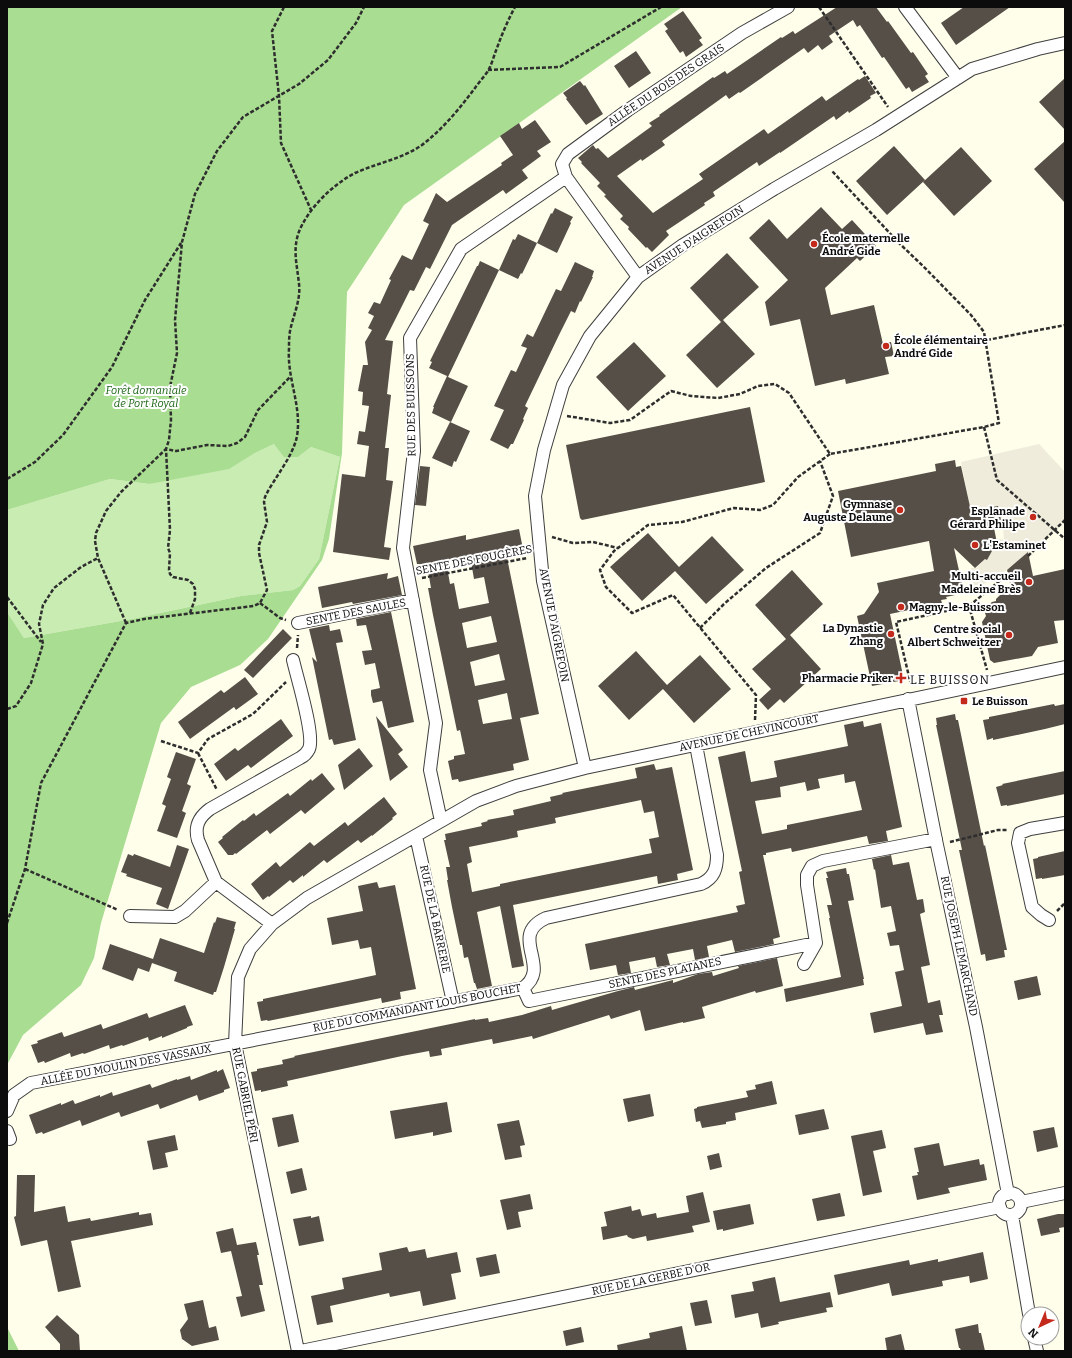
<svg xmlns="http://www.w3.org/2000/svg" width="1072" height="1358" viewBox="0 0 1072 1358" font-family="Bitter,serif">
  <rect width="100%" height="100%" fill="#fffeeb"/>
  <!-- green -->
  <path fill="#c9ecb3" d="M274 444 298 457 311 447 340 457 319 559 300 586 293 590 241 596 132 619 24 638 7 612V510L110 479 149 484 253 454Z"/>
  <!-- forest -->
  <path fill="#a9dd91" d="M7 7H682L404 205 347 292 342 453 329 539 322 560 268 639 240 665 191 687 161 723 101 923 94 958 81 985 23 1035 7 1065V612L24 638 132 619 241 596 293 590 300 586 319 559 340 457 311 447 298 457H284L274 444 253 454 229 469 149 484 110 479 7 510Z
    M7 1327 19 1351H7Z"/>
  <!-- plaza -->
  <path fill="#efecdb" d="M1039 444 1065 472V520L1054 531 1007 570 974 590 971 568H976L985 559 996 538 1004 540 1003 528 998 506 962 513 969 502 961 462Z"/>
  <!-- building -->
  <path fill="#564f48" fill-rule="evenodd" d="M837 7H876L887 22 888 21 911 53 913 52 928 74 925 76 929 82 912 92 909 87 906 89 884 57 882 58 860 25 857 27 853 20 829 36 833 42 822 50 818 45 808 53 804 48 740 93 739 92 729 99 726 95 662 141 665 145 642 161 641 159 617 176 653 213 703 179 699 174 764 129 768 134 822 96 826 101 858 79 859 80 865 76 876 93 870 96 871 98 849 113 848 111 836 120 834 116 780 153V152L759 166 757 162 713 192 715 196 704 203 705 205 666 231 669 235 652 252 647 247 646 248 628 229 629 227 620 219 623 216 604 196 606 195 597 186 600 183 581 163 582 162 578 158 593 145 596 149 598 148 608 158 652 126 649 123 660 116 659 115 713 77 714 78 725 71 727 74 781 37 782 38 793 31 795 34Z
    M964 7H1010L956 45 941 23Z
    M683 11 702 38 699 40 703 45 686 57 683 51 680 53 665 31 668 29 664 24Z
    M636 51 651 73 629 88 614 66Z
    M1065 78V130L1039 102Z
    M580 81 584 86 585 85 603 114 586 125 566 99 567 98 563 93Z
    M535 120 551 142 537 151 541 156 522 170 528 178 506 194 503 190 452 225 430 269 426 267 414 291 410 290 385 340 393 341 387 394 391 395 385 448H389L386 480 393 481 384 547 391 548 389 560 333 552 342 474 365 477 369 446 357 444 359 431 365 432 369 406 362 405 363 392 358 391 363 365H368L365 342 372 330 368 328 374 316 368 313 374 302 380 304 391 280 389 279 402 255 412 260 429 224 423 221 436 193 447 202 502 165 501 163 513 155 500 136 519 123 522 129Z
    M1065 141V203L1034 169Z
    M894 146 925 180 887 215 856 181Z
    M961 147 992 181 954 216 923 182Z
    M821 207 842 229 852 220 876 246 860 261 857 258 825 288 831 315 874 305 883 344 891 342 894 356 885 357 889 374 846 384 845 379 815 386 800 319 770 326 765 302 788 280 749 238 769 219 787 239Z
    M555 208 573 217 570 222 571 223 557 253 537 243 522 274 521 273 518 279 499 270 448 377 468 386 451 422 432 413 434 407H433L447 376 429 368 432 362 430 361 477 266H478L480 261 499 270 513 239 515 240 518 234 537 243 551 213 552 214Z
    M727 253 759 287 723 320 755 354 717 388 686 355 721 322 690 288Z
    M575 262 594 271 592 277H593L581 302 580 301 575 313 571 311 559 335 525 406 528 408 523 419 524 420 513 444H511L508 449 490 440 504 410 494 406 511 370 516 372 527 348 521 346 527 334 533 337 556 289 561 291Z
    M634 342 666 376 628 411 596 377Z
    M750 407 765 482 582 520 580 518 566 445Z
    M450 422 470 431 456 462 454 461 452 467 432 458Z
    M955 460 956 467 961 466 971 511 998 506 1001 520 995 521 996 529 994 528 996 538 994 551H992L987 560 985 559 975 568 954 548 964 593 946 597 947 599 941 600 942 603 890 614 904 680 872 686 857 616 864 614 879 592 877 583 934 571 929 541 851 557 838 491 936 471 935 464Z
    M420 466 430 467 426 506 415 505Z
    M519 529 523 549 506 553 539 714 520 718 529 760 513 764 514 770 459 782 458 779 452 780 448 761 454 759V756L465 754 460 730 457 731 433 615 428 588H431L427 565 417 564 413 546 466 535V540ZM470 556 474 579 484 577 489 603 459 609 454 583 450 584 446 561ZM491 616 497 642 467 648 462 623ZM499 654 505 680 475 686 470 662ZM507 693 512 719 483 724 478 700Z
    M648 533 679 567 712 536 744 570 706 604 675 571 642 601 610 567Z
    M1028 552 1033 576 1065 569V620L1054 621 1058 643 1038 647 1032 656 994 663 990 660 982 622 986 616 985 613 987 606 992 602 996 601V599L1005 590 1012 589 1011 586 1015 582 1010 583 1007 570Z
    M792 570 823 604 790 635 821 669 784 703 780 699 768 710 759 700 771 689 752 669 786 639 755 605Z
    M388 573 387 579 398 576 402 595 353 604 352 602 322 608 318 587Z
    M391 612 414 722 388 728 382 701 373 703 371 695V690L380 688 375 663 365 665 362 651 372 650 366 625 357 626 356 619Z
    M329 625 330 631 340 629 343 642 336 643 356 740 334 745 332 739 329 740 321 701 312 657 317 662 309 629Z
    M283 629 292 638 253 678 244 670Z
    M636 651 667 685 700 655 731 689 694 723 663 689 629 720 598 686Z
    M245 677 258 694 236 710 234 707 190 739 178 722 221 690 224 693Z
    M1054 704 1055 706 1065 704V724L1045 729 993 740V738L987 740 983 720 989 719V717Z
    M955 714 956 720H958L984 846 985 845 1007 950H1004L1005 957 986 961 985 954 981 955 959 850H962L936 725H937L936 718Z
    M376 716 403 750 398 754 408 767 390 781Z
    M281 719 293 736 251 768 248 765 226 781 214 764 235 748 238 751Z
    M863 721 864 727 881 723 902 827 886 831 888 841 869 844 867 836 792 852 791 848 766 853V855H763L780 937 773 939 774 944 735 952 732 940 707 946 709 957 695 960 693 949 667 954 670 965 657 967 655 957 629 962 631 973 618 975 616 965 590 970 585 944 738 912 736 906 745 904 739 872 742 871 718 757 745 751 751 782 777 777 774 761 848 746 844 725ZM844 774 845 783 855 781 862 810 787 825V829L762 834 755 801 781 797 780 787 805 782 807 791 820 788 818 779Z
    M359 748 373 766 344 790 338 765Z
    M176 752 196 759 187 784 191 786 182 811 186 813 177 838 157 831 166 806 162 804 171 779 167 777Z
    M654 764 656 770 672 767 693 870 677 874 678 880 658 884 657 876 513 905 524 966 512 968 500 906 477 912 492 986 477 989 475 983H474L468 957 464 958 462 945H460L452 907 447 880H448L446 867H450L444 840H446L445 834 482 826 481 823 488 821 487 820 514 815 513 810 551 801 550 797 563 794 562 793 637 778 635 768ZM641 800 644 813 654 811 659 837 649 839 652 853 500 884V886L472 892 467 864 472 862 469 847 518 837 517 831 556 823 555 818Z
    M1065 771V794L1007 806V805L1001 806 996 787 1003 785 1002 784Z
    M322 773 335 789 305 814 301 810 270 834 267 830 236 854 235 853 233 855H228L218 842 223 838 222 837 243 820 244 821 254 813 256 816 288 793 290 796 311 779 312 781Z
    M384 797 397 814 392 818 393 819 372 836V835L361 843 358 840 327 863 324 860 303 877V875L293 883 290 880 269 897 268 896 263 900 251 884 276 862 280 867 310 842 314 846 345 822 348 826Z
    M177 845 189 849 168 909 156 904 162 888 126 876 127 874 121 872 128 854 133 856 134 854 170 867Z
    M1065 851V875L1042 879V878L1036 879 1033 859 1038 858V857Z
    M891 855 893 865 909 862 917 900 923 899 925 912 920 914 930 965 921 967 928 1003 940 1000 943 1015H939L943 1032 926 1035 923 1023 874 1033 870 1013 902 1006 895 972 904 970 899 945 890 946 887 933 896 931 891 906 881 908 875 869 874 870 872 859Z
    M846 868 847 874H849L854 900 848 901 864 979H863L864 985 786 1002 784 989 841 977 829 918H830L827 905H832L826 878H828L826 872Z
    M377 882 379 888 395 885 416 989 400 992 401 999 382 1003 381 998 268 1021 267 1020 261 1021 257 1002 263 1001V999L376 975 371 947 360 949 358 940 332 945 327 918 363 911 358 886Z
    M217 917 236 922 234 929H235L224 967 216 992H214L213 995 174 981 177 972 152 963 149 972 138 968 133 981 102 969 110 944 153 959 160 938 204 953 214 922 215 923Z
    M777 958 783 986 756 993 755 991 702 1007 705 1018 683 1023V1022L645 1031 640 1010 611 1019 609 1015 533 1039 532 1036 493 1044 492 1039 441 1049 442 1055 430 1057 429 1051 402 1056 287 1081 288 1086 261 1092V1090L255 1091 251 1072 257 1071V1069L283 1064 282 1060 295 1057 294 1056 475 1019V1020L488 1018 489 1022 522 1015 551 1006 552 1010 618 991 634 987 635 990 673 980V983L698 974 712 972 713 976 739 968 738 966Z
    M1037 976 1041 995 1018 1000 1014 981Z
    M185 1005 193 1025 187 1027V1028L162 1038V1036L149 1041 148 1037 123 1046 122 1045 110 1049 109 1045 84 1054 83 1053 71 1057 70 1053 45 1063 44 1061 38 1063 31 1045 38 1043 37 1041 62 1032 64 1037 101 1024 103 1029 147 1013 149 1018Z
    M223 1069 230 1088 224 1090V1092L199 1101 197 1095 160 1109 158 1104 121 1117 119 1112 82 1126 80 1120 43 1134 42 1132 36 1134 29 1115 61 1103V1105L73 1100 75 1104 100 1095V1097L112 1092 113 1096 150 1084 152 1088 177 1079V1080L190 1076 191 1080 217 1070V1072Z
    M772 1081 777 1104 735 1113 736 1120 726 1122V1124L702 1128 700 1121 696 1122 694 1109 697 1108V1107L748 1097 746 1091 756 1089 755 1085Z
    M650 1094 654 1116 628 1122 623 1099Z
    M447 1102 452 1132 433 1136V1132L395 1139 390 1111Z
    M824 1109 829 1129 799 1135 795 1115Z
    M293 1114 299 1142 278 1147 272 1118Z
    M519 1120 525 1145 520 1146 522 1157 505 1160 497 1124Z
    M1054 1127 1058 1147 1037 1152 1033 1131Z
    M882 1130 886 1148 873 1151 882 1192 863 1196 851 1136Z
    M175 1135 178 1150 165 1153 168 1167 153 1170 147 1141Z
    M939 1143 944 1166 979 1159 980 1165 984 1164 987 1180 948 1188 950 1193 917 1200 912 1176 918 1175 917 1172H919L914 1148Z
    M719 1153 722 1167 710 1170 707 1156Z
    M302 1168 307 1190 291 1194 286 1172Z
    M17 1175H35L34 1212 65 1206 68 1222 90 1218 91 1221 139 1212V1215L151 1213 153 1225 71 1241 81 1287 58 1292 47 1240 21 1246 14 1217 16 1216Z
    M703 1192 710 1222 692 1226 694 1232 647 1241 646 1236 633 1239 628 1237 627 1235 603 1240 601 1227 607 1226 604 1212 631 1206 632 1211 640 1209 642 1216 656 1213 657 1218 689 1212 686 1196Z
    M840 1193 845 1216 817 1221 812 1199Z
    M530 1194 533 1209 518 1212 521 1227 507 1230 500 1200Z
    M750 1204 754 1224 723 1231V1229L717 1230 713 1211Z
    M1058 1214H1065V1227L1059 1228 1060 1232 1041 1236 1037 1219Z
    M311 1216V1218L319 1216 324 1241 299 1246 293 1219Z
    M233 1228 237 1245 256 1242 259 1255H257L263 1285H259L265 1311 241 1317 236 1297 242 1296 231 1251 221 1253 216 1232Z
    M407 1247 409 1252 425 1249 427 1258 457 1252 461 1272 451 1274 456 1299 423 1306 420 1291 390 1297 389 1293 330 1306 333 1322 317 1325 311 1296 344 1289 342 1278 382 1270 379 1253Z
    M983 1252 988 1279 970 1283 969 1276 942 1281 943 1286 892 1296 889 1283 838 1295 834 1275 909 1260 910 1265 938 1259V1262Z
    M496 1254 500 1273 480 1277 476 1258Z
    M775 1277 780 1302 830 1292 833 1307 826 1308 827 1312 778 1322 779 1324 761 1328 758 1313 735 1318 731 1295 754 1291 752 1282Z
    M203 1300 209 1328 216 1326 219 1340 192 1346 182 1339 180 1330 188 1319 184 1304Z
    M707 1300 712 1323 695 1326 690 1303Z
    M57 1315 79 1335 80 1351H60V1344L45 1327Z
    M978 1324 979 1333H981L985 1351H961L960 1348H959L955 1329Z
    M682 1326 687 1351H618L617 1345 650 1338 649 1333Z
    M581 1327 584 1342 566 1346 563 1331Z
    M901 1334 905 1351H887L885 1338Z"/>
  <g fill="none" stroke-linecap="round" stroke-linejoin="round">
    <!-- street casing -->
    <g stroke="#3f3f3f" stroke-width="14">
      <path id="street" d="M905 7 958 78
        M638 277 566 177 562 164 568 154 628 110 742 33 788 7
        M298 623 413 600
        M908 699 937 845 976 1027 1008 1194
        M585 768 543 581 535 496 544 450 563 385 590 336 638 277 683 245 774 189 876 130 972 69 1038 49 1065 43
        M441 821 430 770 436 723 403 548 414 451 410 338 461 249 566 177
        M416 836 453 1002
        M130 916 175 917 185 911 216 882
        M1049 920 1041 915 1032 907 1018 843 1020 833 1030 829 1065 823
        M272 924 216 882 198 840C194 826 199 817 210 809L300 758C304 756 307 753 309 749 315 735 297 678 293 660
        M804 964 816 943 807 885V875L812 866 823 861 936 839
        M523 988 529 1001 816 943
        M7 1111 14 1095 31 1083 523 988C553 967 507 936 546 918L701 884C714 878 717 869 717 855L696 745
        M7 1131 10 1139
        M999 1204a11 11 0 1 1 22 0a11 11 0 1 1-22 0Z
        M1021 1202 1065 1193
        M1012 1215 1029 1314
        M1034 1338 1037 1351
        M298 1351 235 1044 238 977 250 949 272 924 307 898 476 801 516 786 585 768 1065 667
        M301 1351 1000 1207"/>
    </g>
    <!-- path -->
    <path stroke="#2e2e2e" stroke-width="2.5" stroke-dasharray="4 2" stroke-linecap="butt" d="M284 7 272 31 279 96 281 143 311 210
      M819 7 888 107
      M488 70 560 67 661 7
      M987 340 1065 325
      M567 416 610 423 630 420 671 391 691 396 718 398 740 394 758 386 775 384 789 393 830 454 984 427 999 423 984 332 971 315 925 268 899 243 832 171
      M984 427 997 480 1065 539
      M7 479 35 462 63 435 112 367 145 300 181 243
      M552 537 573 543 593 542 618 548
      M1028 556 1065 520
      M422 578 527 558
      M7 597 41 642
      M260 603 280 618 286 620
      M969 606 1008 574
      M190 613 195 599V589L193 584 188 580 173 577 170 574 169 570 170 553 168 548 170 530 166 449 169 440 171 420 170 387 177 353 175 320 182 242 195 194 217 151 243 117 299 84 328 60 356 23 364 7
      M126 623 98 558 95 541 96 533 106 511 121 492 166 449 176 451 207 445 228 446 237 443 245 437 258 410 290 377
      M700 628 724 604 766 568 820 533 833 496 820 461
      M297 648 298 635
      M911 685 896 622 969 606 987 670
      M7 709 16 706 31 683 43 644 39 624 43 605 54 588 81 567 98 558
      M755 720 756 695 673 595 632 613 606 587 600 570 614 551 648 525 682 522 734 508 760 510 773 505 798 477 830 454
      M161 741 198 753 208 739 253 714 286 682
      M198 753 217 790
      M950 842 998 830H1008
      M25 869 118 910
      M1057 911 1065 903
      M7 923 25 869 41 783 126 623 144 619 254 606 260 603 267 590 259 553V545L267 522 264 502 265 497C274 478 293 457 297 436 302 406 287 379 289 349 289 343 289 337 290 331 293 316 301 300 299 284 297 263 291 246 302 225 313 204 334 184 355 173 377 163 402 159 422 145 443 129 460 108 475 88 479 82 484 77 488 71 492 64 494 55 497 48 502 34 508 20 515 7"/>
    <!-- street -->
    <use href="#street" stroke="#fff" stroke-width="12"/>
  </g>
  <!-- markers -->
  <g fill="#c42a1c" stroke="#fff" stroke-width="1.5">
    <circle cx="814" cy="244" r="4"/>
    <circle cx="886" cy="346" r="4"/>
    <circle cx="900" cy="510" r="4"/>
    <circle cx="1033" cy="517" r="4"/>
    <circle cx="975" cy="545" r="4"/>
    <circle cx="1029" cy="582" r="4"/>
    <circle cx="901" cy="607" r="4"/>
    <circle cx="891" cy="634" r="4"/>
    <circle cx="1009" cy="635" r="4"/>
    <path d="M899 672h4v4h4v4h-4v4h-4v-4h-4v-4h4z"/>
    <rect x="960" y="697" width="8" height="8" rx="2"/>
  </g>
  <g text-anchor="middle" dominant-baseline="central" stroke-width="4" stroke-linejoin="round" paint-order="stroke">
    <!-- street labels -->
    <g font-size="11" fill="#0c0c0c" stroke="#fff">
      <text transform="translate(666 85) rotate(-34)">ALLÉE DU BOIS DES GRAIS</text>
      <text transform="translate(694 240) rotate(-33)">AVENUE D'AIGREFOIN</text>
      <text transform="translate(411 405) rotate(-91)">RUE DES BUISSONS</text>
      <text transform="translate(474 560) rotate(-11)">SENTE DES FOUGÈRES</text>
      <text transform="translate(356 612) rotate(-11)">SENTE DES SAULES</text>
      <text transform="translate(554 625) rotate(79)">AVENUE D'AIGREFOIN</text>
      <text transform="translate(749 733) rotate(-12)">AVENUE DE CHEVINCOURT</text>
      <text transform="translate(435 919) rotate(78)">RUE DE LA BARRERIE</text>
      <text transform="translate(959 946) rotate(78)">RUE JOSEPH LEMARCHAND</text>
      <text transform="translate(665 973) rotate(-12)">SENTE DES PLATANES</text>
      <text transform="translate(417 1008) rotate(-11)">RUE DU COMMANDANT LOUIS BOUCHET</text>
      <text transform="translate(126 1065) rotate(-11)">ALLÉE DU MOULIN DES VASSAUX</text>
      <text transform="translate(245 1095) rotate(79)">RUE GABRIEL PÉRI</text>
      <text transform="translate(651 1279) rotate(-12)">RUE DE LA GERBE D'OR</text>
    </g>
    <!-- poi labels -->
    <g font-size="11" font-weight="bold" fill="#0c0c0c" stroke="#fff" text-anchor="end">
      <text x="822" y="238" text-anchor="start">École maternelle<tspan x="822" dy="13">André Gide</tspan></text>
      <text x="894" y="340" text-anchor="start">École élémentaire<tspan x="894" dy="13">André Gide</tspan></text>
      <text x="892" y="504">Gymnase<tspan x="892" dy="13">Auguste Delaune</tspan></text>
      <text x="1025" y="511">Esplanade<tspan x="1025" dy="13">Gérard Philipe</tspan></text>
      <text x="983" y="545" text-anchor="start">L'Estaminet</text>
      <text x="1021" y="576">Multi-accueil<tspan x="1021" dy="13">Madeleine Brès</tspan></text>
      <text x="909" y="607" text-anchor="start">Magny-le-Buisson</text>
      <text x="883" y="628">La Dynastie<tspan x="883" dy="13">Zhang</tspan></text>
      <text x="1001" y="629">Centre social<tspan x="1001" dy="13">Albert Schweitzer</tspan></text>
      <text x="893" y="678">Pharmacie Priker</text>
      <text x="972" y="701" text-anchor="start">Le Buisson</text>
    </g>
    <!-- park labels -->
    <g font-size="11" font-style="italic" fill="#1f6719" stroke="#fff">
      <text x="146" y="390">Forêt domaniale<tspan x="146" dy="13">de Port Royal</tspan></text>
    </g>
    <!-- neighbourhood labels -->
    <g font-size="12" letter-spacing="1" fill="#0c0c0c" stroke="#fff">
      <text x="950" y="680">LE BUISSON</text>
    </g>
  </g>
  <!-- border -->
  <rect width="1072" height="1358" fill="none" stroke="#0c0c0c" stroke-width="16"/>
  <!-- north arrow -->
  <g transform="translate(1040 1326) rotate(224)"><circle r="19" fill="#ffffff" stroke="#9e9e9e"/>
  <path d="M0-3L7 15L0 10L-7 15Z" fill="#c42a1c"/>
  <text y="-6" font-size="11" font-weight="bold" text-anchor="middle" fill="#0c0c0c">N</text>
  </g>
</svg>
